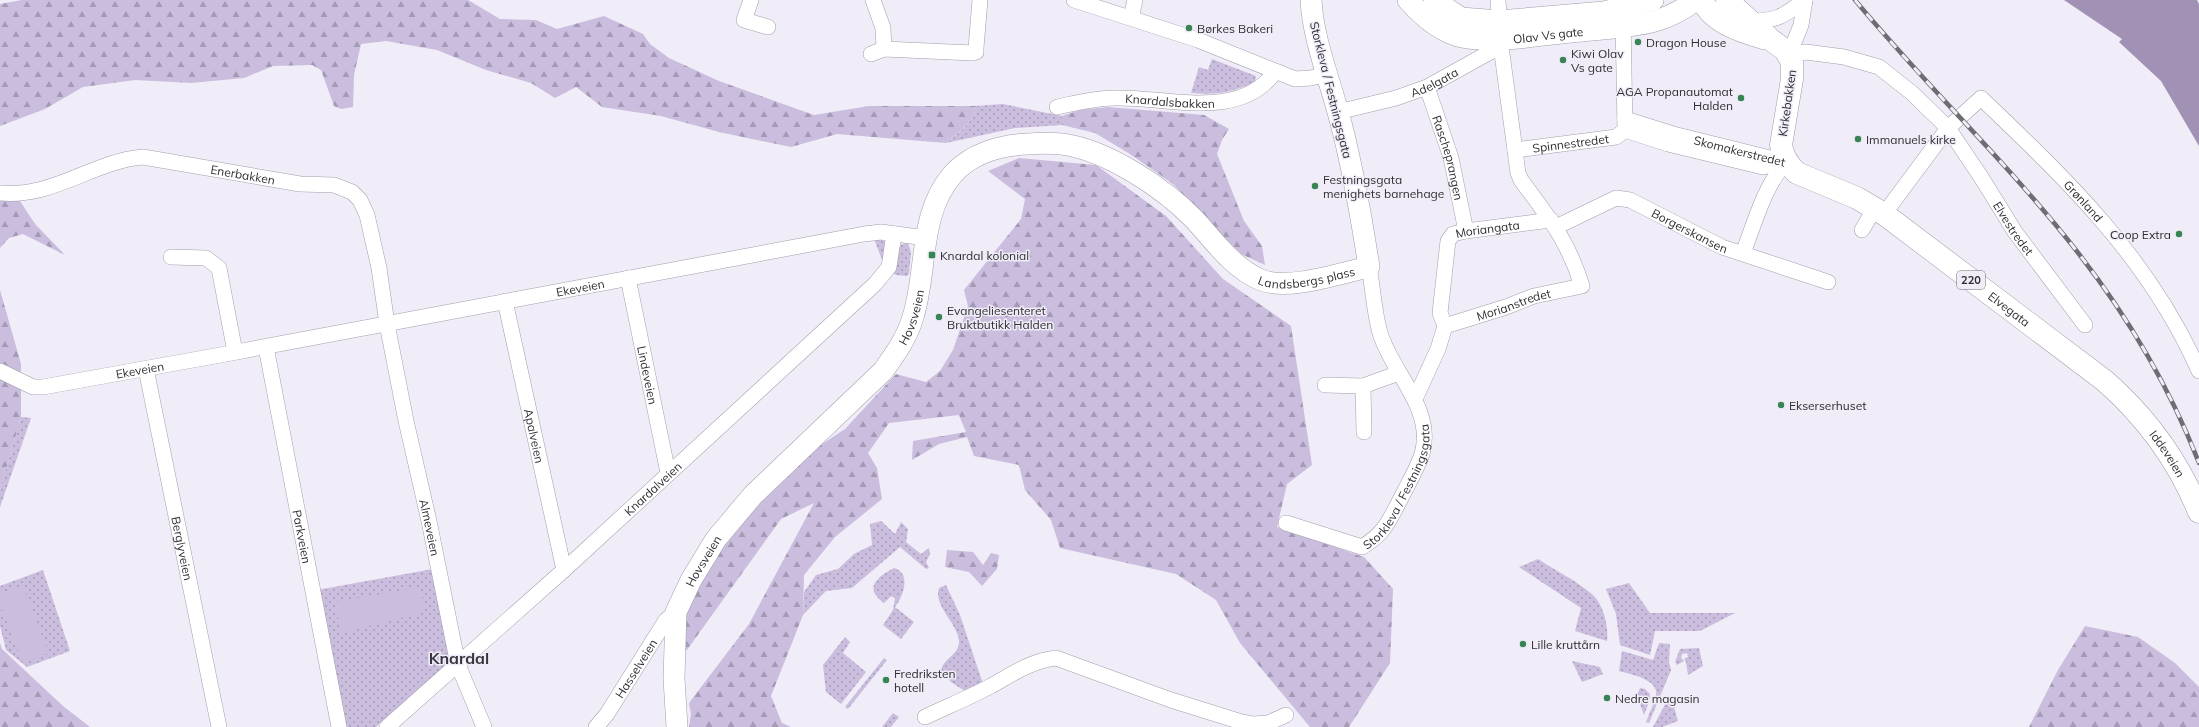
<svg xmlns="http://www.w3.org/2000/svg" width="2199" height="727" viewBox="0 0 2199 727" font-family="Mulish,sans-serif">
  <defs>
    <pattern id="green-dots" width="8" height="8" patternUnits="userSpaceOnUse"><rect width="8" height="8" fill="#cabdde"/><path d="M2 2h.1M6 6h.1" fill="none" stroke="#a49ab5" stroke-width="1.8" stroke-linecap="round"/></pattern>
    <pattern id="forest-firs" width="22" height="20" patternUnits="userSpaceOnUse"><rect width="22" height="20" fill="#cabdde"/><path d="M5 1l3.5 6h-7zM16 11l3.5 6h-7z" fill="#a49ab5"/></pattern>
  </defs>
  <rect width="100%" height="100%" fill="#f0ecf8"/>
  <!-- green -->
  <path fill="url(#green-dots)" d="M1212 59 1256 76 1255 82C1230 93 1218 95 1191 93L1199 67 1208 70Z
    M1003 104 1062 116V125L1015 128 946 143C959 132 974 123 976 106Z
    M874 239H879L885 242 883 262Z
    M908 243 911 252 909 274 907 276 896 275 893 273 900 247 902 244Z
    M21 417 31 418 0 507V490Z
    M881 521 895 534 901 522 908 529 906 542 921 554 929 548 930 554 926 562 929 568 926 569 900 547 852 588 826 591 803 615 804 592 816 575 838 569 854 554 872 545 870 524Z
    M1538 559C1556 571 1577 581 1593 595 1603 604 1609 627 1607 641L1575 631 1581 608 1519 567Z
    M894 568C912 573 903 597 895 607L914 622 901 639 883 625 893 610 895 598 891 596 884 603C863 588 877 577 894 568Z
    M433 569 453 660 376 727H344L317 590Z
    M43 570 70 651 27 667 6 650 0 626V586Z
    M1629 583 1650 613H1735L1700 631H1655L1650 655 1620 645 1616 614 1606 589Z
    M946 585 960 615 983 684 968 693 951 682 941 671C942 659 961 654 959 640 957 623 933 605 939 588Z
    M845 637 850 642 843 653 866 672 841 704 826 692 823 665Z
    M1659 643 1670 644 1669 662 1671 670 1649 723 1646 722C1649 714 1654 704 1656 695 1659 679 1629 674 1619 671L1622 651 1653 660Z
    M1699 648 1703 666 1688 675 1686 662 1684 659 1688 657 1687 653 1682 654 1681 658 1684 661 1677 665 1675 662 1680 649Z
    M884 658 887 660 848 709 845 707Z
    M1572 661 1600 667 1603 674 1582 682Z
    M1640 688 1645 689 1650 694 1649 702 1644 715 1637 696Z
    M1668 699 1669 703H1673L1678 721 1662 727H1653Z
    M893 713 899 717 891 727H882Z"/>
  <!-- forest -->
  <path fill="url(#forest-firs)" d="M22 0H468L500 19 536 20 557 29 604 16 643 34 650 44 669 58 719 81 814 115 869 106H976C974 123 958 132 946 143L837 134 791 147 719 132 661 116 602 107 576 87 555 98 531 83 486 70 437 50 386 41 361 44 354 75 353 107 341 109 334 106 321 70 312 65 273 66 244 78 191 83 135 80 83 87 45 109 0 126V4Z
    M1108 107 1204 115 1229 129 1222 140 1217 154 1244 221 1262 246 1265 265 1241 254 1173 184 1130 154 1095 133 1062 125V116L1080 110Z
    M1019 158 1096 165 1166 216 1223 279 1291 326 1312 465 1287 484 1277 527 1364 557 1393 589 1390 663 1349 727H1310L1240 643 1216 600 1176 574 1060 548 1051 520 1025 490 1019 465 974 456 967 437 939 444 912 460 913 441 966 432 959 415 889 423 868 453 877 468 882 499 835 537 804 575 803 615 771 696 782 723 791 727H689L691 714 689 703 749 624 814 503 781 519 684 654 682 619 718 549 804 456 845 429 896 374 926 382 940 371 953 350 968 306 964 290 1021 219 1025 199 988 171Z
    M0 198H18L35 224 65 255 23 234 9 238 0 248Z
    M0 290 21 364V417L0 490Z
    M947 550 973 552 983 565 991 553 999 555 997 569 982 586 969 572 945 567Z
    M2085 626 2138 637 2175 663 2199 687V727H2029L2058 670Z
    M0 643 2 649 63 706 90 727H0Z"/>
  <!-- pitch -->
  <path fill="#cabdde" d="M23 585 49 653 23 663 0 605V594Z
    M420 587 425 612 341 633 335 602Z"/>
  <!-- water -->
  <path fill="#a091b5" d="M2064 0H2197L2199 4V146L2161 81 2119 42 2122 39Z"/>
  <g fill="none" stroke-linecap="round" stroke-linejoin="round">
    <!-- street casing -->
    <g stroke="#a39eaa" stroke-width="16">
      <g id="street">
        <path d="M751 0 744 20 768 27"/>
        <path d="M873 0 883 28 884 49"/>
        <path d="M1074 0 1198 40 1295 79 1311 78 1326 74"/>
        <path d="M1623 17 1625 129"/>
        <path d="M1131 18 1135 0"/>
        <path d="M1750 21C1778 21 1783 16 1805 0"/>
        <path d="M871 54 884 49 973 53 976 52V48L980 0"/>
        <path id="s1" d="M1789 55 1806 52 1844 57 1879 67 1912 93 1948 128 1981 177 2015 232 2085 325"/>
        <path d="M1789 55 1801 25 1805 0"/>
        <path id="s2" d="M1427 87 1451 158 1466 231"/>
        <path id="s3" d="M1057 107C1076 103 1095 98 1114 98 1165 96 1239 122 1275 72"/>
        <path id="s4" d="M1338 112 1396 98 1427 87 1501 46 1498 0"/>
        <path id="s5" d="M1625 119 1673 134 1786 162"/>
        <path d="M1625 130 1668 144 1763 167 1783 162"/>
        <path id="s6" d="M1515 150 1616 137 1625 130"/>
        <path id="s7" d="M0 193C54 198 93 161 143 157L300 184 334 185 352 192 360 200 367 215 379 268 387 324 406 421 429 521 458 665 484 727"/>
        <path id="s8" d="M1884 214 1948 128 1981 98C2069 182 2149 258 2199 371"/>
        <path id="s9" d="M1556 227 1616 198 1630 200 1722 247 1828 282"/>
        <path d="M1862 230 1875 208"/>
        <path d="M1743 253C1755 222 1764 187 1786 162"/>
        <path d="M171 257 206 258 219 268 235 352"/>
        <path id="s10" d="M628 278 668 473"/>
        <path id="s11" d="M505 301 564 570"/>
        <path id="s12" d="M1445 326 1506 307 1534 296 1582 286C1568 240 1548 217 1521 180L1518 173 1501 46"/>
        <path id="s13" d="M266 347 339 727"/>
        <path id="s14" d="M146 369 219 727"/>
        <path id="s15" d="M0 371 33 387H43L226 354 864 234 881 232 926 238"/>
        <path d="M1325 385 1363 386 1399 373"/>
        <path d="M1363 386 1364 432"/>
        <path id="s16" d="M1415 399 1438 349 1445 326 1440 313 1448 241 1453 234 1466 231 1551 220"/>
        <path id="s17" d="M1286 523 1362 547C1385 533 1389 521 1401 498 1408 484 1417 469 1422 454 1435 409 1392 373 1380 333 1374 312 1373 288 1369 267"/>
        <path d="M925 717C946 707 968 698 989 687 1011 675 1030 661 1056 658L1171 700 1238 721 1253 724 1268 723 1286 715"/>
        <path id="s18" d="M387 727 564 570 875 284 889 267 894 234"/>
        <path id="s19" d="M596 727 607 714 666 620 676 612"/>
      </g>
    </g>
    <!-- secondary casing -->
    <g stroke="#a39eaa" stroke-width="22">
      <g id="secondary">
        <path id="s20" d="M1408 0C1423 17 1440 32 1462 37 1497 44 1536 35 1571 32 1599 29 1628 28 1655 21 1669 17 1684 9 1696 0"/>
        <path d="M1434 0 1461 18 1499 21 1604 12 1653 0"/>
        <path id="s21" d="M677 727 674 679 676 612 691 580 716 539 753 495 883 371C895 354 907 338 913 317 928 269 918 214 953 174 972 153 1001 145 1028 144 1039 143 1051 143 1062 144 1107 150 1164 188 1195 220 1214 241 1233 268 1261 280 1288 291 1340 273 1369 267 1361 215 1352 162 1338 112 1328 75 1313 38 1311 0"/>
      </g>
    </g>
    <!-- primary casing -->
    <g stroke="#a39eaa" stroke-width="23">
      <g id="primary">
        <path d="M1702 0C1713 23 1740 31 1763 38"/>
        <path id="s22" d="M1727 0 1771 40 1785 50 1792 62V79L1781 145C1783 157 1788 165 1797 173L1857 198 1884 214 2105 381C2147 418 2178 460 2199 512"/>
      </g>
    </g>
    <!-- street -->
    <use href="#street" stroke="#fff" stroke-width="15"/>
    <!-- secondary -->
    <use href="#secondary" stroke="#fff" stroke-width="21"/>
    <!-- primary -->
    <use href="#primary" stroke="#fff" stroke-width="22"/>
    <!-- rail casing -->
    <g stroke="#6f6d73" stroke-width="4.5">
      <path id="rail" d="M1855 0C1927 87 2010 165 2079 254 2128 317 2170 388 2199 463"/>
    </g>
    <!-- rail -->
    <use href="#rail" stroke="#f0ecf8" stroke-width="3" stroke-dasharray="9" stroke-linecap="butt"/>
  </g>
  <!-- markers -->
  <g fill="#378554" stroke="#f0ecf8" stroke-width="1.5">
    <circle cx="1189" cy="28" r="4"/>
    <circle cx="1638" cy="42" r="4"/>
    <circle cx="1563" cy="60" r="4"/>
    <circle cx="1741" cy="98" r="4"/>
    <circle cx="1858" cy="139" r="4"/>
    <circle cx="1315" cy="186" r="4"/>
    <circle cx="2179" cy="234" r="4"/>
    <rect x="928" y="251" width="8" height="8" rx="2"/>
    <circle cx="939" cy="317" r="4"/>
    <circle cx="1781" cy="405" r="4"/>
    <circle cx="1523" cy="644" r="4"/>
    <circle cx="886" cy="680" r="4"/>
    <circle cx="1607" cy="698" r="4"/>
  </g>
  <g text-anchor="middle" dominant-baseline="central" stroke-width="3" stroke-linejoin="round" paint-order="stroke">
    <!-- shield labels -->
    <rect fill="#f0ecf8" stroke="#6a676d" stroke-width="1" x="1957" y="271" width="28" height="18" rx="3"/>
    <g font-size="11" font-weight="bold" fill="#302e32">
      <text x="1971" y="280">220</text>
    </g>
    <!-- poi labels -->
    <g font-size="12" fill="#302e32" stroke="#f0ecf8" text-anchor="start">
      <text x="1197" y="28">Børkes Bakeri</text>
      <text x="1646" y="42">Dragon House</text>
      <text x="1571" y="53">Kiwi Olav<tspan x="1571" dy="14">Vs gate</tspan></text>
      <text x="1733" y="91" text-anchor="end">AGA Propanautomat<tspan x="1733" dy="14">Halden</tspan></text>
      <text x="1866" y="139">Immanuels kirke</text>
      <text x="1323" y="179">Festningsgata<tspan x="1323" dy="14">menighets barnehage</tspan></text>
      <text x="2171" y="234" text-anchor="end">Coop Extra</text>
      <text x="940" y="255">Knardal kolonial</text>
      <text x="947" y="310">Evangeliesenteret<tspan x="947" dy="14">Bruktbutikk Halden</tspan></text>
      <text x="1789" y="405">Ekserserhuset</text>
      <text x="1531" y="644">Lille kruttårn</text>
      <text x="894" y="673">Fredriksten<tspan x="894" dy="14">hotell</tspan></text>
      <text x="1615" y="698">Nedre magasin</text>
    </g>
    <!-- street labels -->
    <g font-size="12" fill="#302e32" stroke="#f0ecf8">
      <text stroke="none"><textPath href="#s20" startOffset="153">Olav Vs gate</textPath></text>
      <text stroke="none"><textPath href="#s4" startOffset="101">Adelgata</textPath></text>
      <text transform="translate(1331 90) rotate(76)">Storkleva / Festningsgata</text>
      <text stroke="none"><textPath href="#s3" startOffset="114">Knardalsbakken</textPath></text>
      <text transform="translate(1787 103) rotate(-82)">Kirkebakken</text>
      <text stroke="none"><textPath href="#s6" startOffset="56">Spinnestredet</textPath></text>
      <text stroke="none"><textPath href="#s5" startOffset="119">Skomakerstredet</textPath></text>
      <text stroke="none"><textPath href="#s2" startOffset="74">Rascheprangen</textPath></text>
      <text stroke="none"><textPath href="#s7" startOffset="250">Enerbakken</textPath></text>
      <text stroke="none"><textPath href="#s8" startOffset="297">Grønland</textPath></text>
      <text stroke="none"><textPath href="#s1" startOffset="304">Elvestredet</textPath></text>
      <text stroke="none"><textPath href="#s9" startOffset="148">Borgerskansen</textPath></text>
      <text stroke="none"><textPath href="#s16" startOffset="209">Moriangata</textPath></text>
      <text stroke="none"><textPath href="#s21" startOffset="1057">Landsbergs plass</textPath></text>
      <text stroke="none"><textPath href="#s15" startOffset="593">Ekeveien</textPath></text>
      <text stroke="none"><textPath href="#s12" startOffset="72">Morianstredet</textPath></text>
      <text stroke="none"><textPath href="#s22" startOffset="461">Elvegata</textPath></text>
      <text stroke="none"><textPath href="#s21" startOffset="497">Hovsveien</textPath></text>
      <text stroke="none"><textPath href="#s15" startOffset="145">Ekeveien</textPath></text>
      <text stroke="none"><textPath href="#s10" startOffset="99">Lindeveien</textPath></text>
      <text stroke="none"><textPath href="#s11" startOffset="138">Apalveien</textPath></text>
      <text stroke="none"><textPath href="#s22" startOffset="677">Iddeveien</textPath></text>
      <text stroke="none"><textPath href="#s17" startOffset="152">Storkleva / Festningsgata</textPath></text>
      <text stroke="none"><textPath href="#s18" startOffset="357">Knardalveien</textPath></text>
      <text stroke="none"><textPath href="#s7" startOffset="708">Almeveien</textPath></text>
      <text stroke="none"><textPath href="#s13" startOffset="193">Parkveien</textPath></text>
      <text stroke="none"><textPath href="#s14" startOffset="183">Berglyveien</textPath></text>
      <text stroke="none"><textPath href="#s21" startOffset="173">Hovsveien</textPath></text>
      <text stroke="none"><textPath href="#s19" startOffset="71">Hasselveien</textPath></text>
    </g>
    <!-- district labels -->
    <g font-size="16" font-weight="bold" fill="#39353f" stroke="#f0ecf8">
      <text x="459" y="658">Knardal</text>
    </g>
  </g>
</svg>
